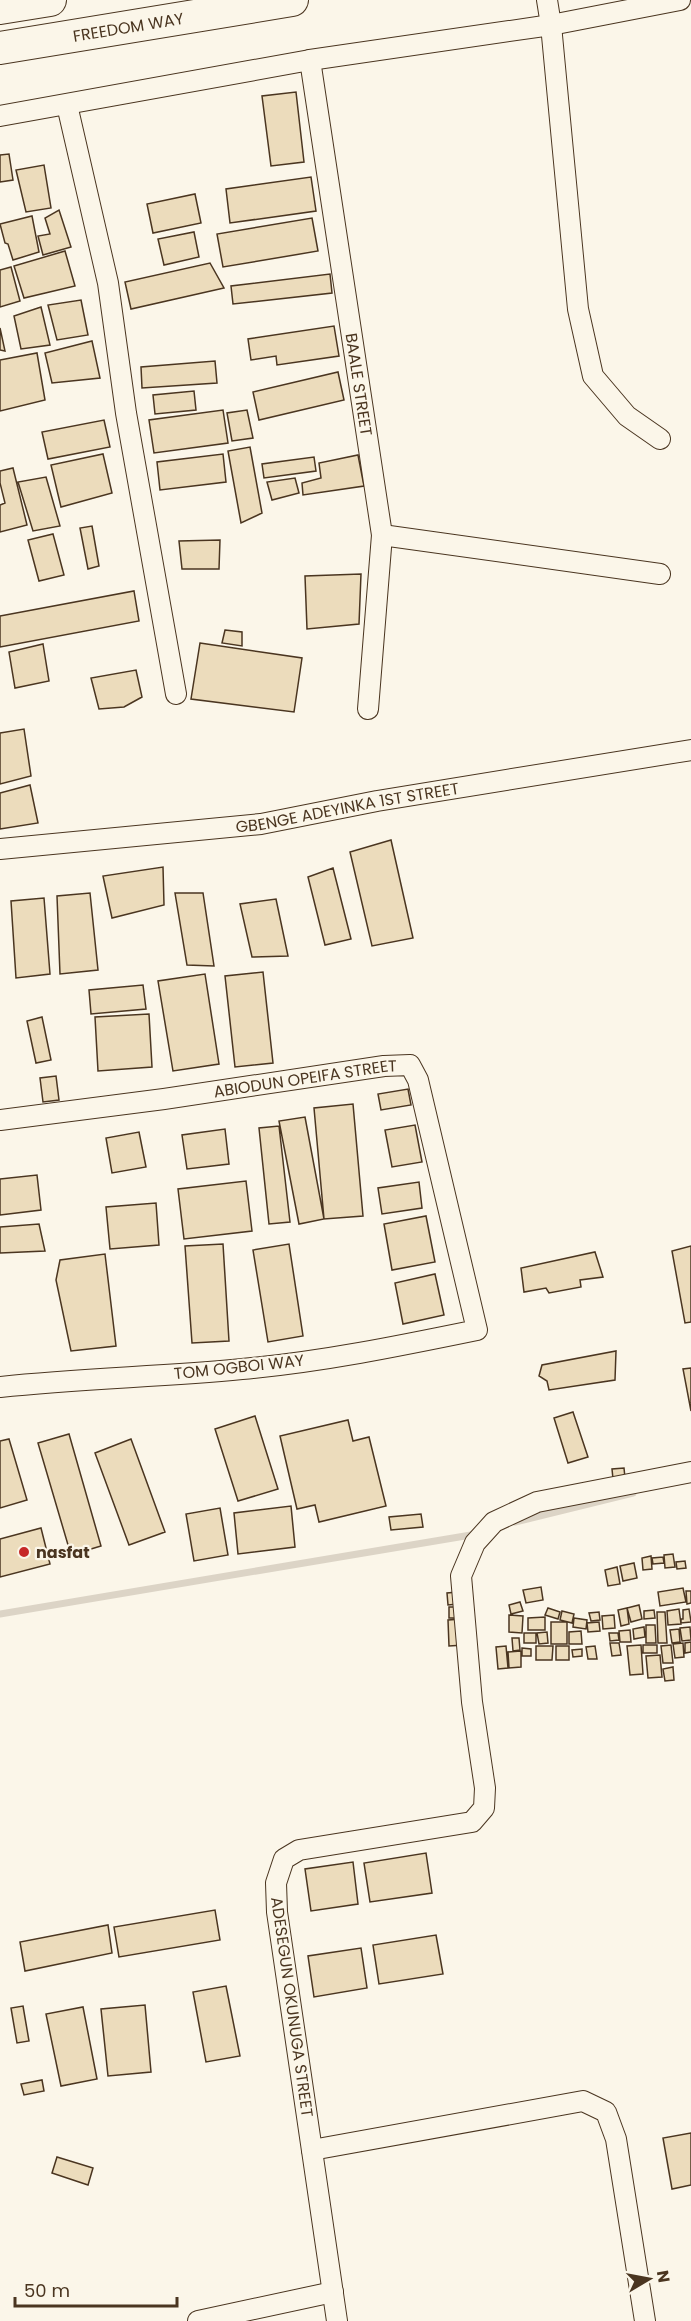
<svg xmlns="http://www.w3.org/2000/svg" width="691" height="2321" viewBox="0 0 691 2321" font-family="Poppins,sans-serif">
  <rect width="100%" height="100%" fill="#fbf6e9"/>
  <g fill="none" stroke-linecap="round" stroke-linejoin="round">
    <!-- stream -->
    <path stroke="#dcd4c6" stroke-width="7" d="M515 1522 633 1493
      M0 1614 471 1535"/>
  </g>
  <!-- building -->
  <path fill="#ecdcbc" stroke="#4a3520" stroke-width="1.5" d="M296 92 304 162 271 166 262 96Z
    M9 154 13 180 0 182V155Z
    M44 165 51 208 26 212 16 170Z
    M311 177 316 211 230 223 226 189Z
    M195 194 201 223 153 233 147 204Z
    M59 210 71 247 43 255 38 236 50 234 45 218Z
    M32 216 39 252 13 260 8 244 5 243 0 224Z
    M312 218 318 251 223 267 217 234Z
    M194 232 199 257 164 265 158 239Z
    M65 251 75 286 24 298 14 266Z
    M210 263 224 288 131 309 125 282Z
    M11 267 20 301 0 307V270Z
    M330 274 332 293 233 304 231 286Z
    M81 300 88 335 57 340 48 305Z
    M41 307 50 345 21 349 14 316Z
    M334 326 339 356 277 365 276 356 251 360 248 339Z
    M0 328 5 351 0 350Z
    M92 341 100 378 52 383 45 353Z
    M37 353 45 400 0 411V360Z
    M215 361 217 383 142 388 141 367Z
    M338 372 344 400 259 420 253 392Z
    M194 391 196 410 155 414 153 395Z
    M223 410 228 443 154 453 149 420Z
    M247 410 253 438 232 441 227 413Z
    M104 420 110 447 48 459 42 432Z
    M250 447 262 513 241 523 228 451Z
    M103 454 112 493 61 507 51 465Z
    M223 454 226 482 160 490 157 462Z
    M358 455 364 486 303 495 302 483 321 478 319 463Z
    M314 457 316 471 264 478 262 464Z
    M13 468 27 525 0 532V505L5 503 0 483V471Z
    M46 477 60 526 33 531 18 482Z
    M295 478 299 493 272 500 267 482Z
    M92 526 99 566 88 569 80 528Z
    M53 534 64 575 39 581 28 540Z
    M220 540 219 569H182L179 541Z
    M361 574 359 624 307 629 305 576Z
    M134 591 139 621 0 647V616Z
    M225 630 242 632V646L222 643Z
    M200 643 302 658 294 712 191 699Z
    M43 644 49 681 15 688 9 652Z
    M136 670 142 697 124 707 99 709 91 678Z
    M24 729 31 776 0 784V733Z
    M30 785 38 823 0 829V793Z
    M391 840 413 938 372 946 350 852Z
    M163 867 164 905 112 918 103 876Z
    M333 868 351 939 325 945 308 877Z
    M90 893 98 970 60 974 57 896Z
    M175 893H203L214 966 187 965Z
    M44 898 50 974 16 978 11 901Z
    M276 899 288 956 252 957 240 904Z
    M263 972 273 1063 235 1067 225 976Z
    M205 974 219 1064 173 1071 158 981Z
    M143 985 146 1009 91 1014 89 990Z
    M149 1014 152 1067 98 1071 95 1017Z
    M42 1017 51 1060 36 1063 27 1021Z
    M56 1076 59 1100 43 1102 40 1078Z
    M408 1089 411 1105 381 1110 378 1094Z
    M353 1104 363 1216 324 1219 314 1108Z
    M305 1117 324 1219 299 1224 279 1121Z
    M415 1125 422 1162 392 1167 385 1130Z
    M279 1126 290 1222 269 1224 259 1128Z
    M225 1129 229 1164 187 1169 182 1135Z
    M139 1132 146 1167 112 1173 106 1138Z
    M37 1175 41 1210 0 1215V1179Z
    M246 1181 252 1231 184 1239 178 1189Z
    M419 1182 422 1208 382 1214 378 1188Z
    M156 1203 159 1245 110 1249 106 1207Z
    M426 1216 435 1262 392 1270 384 1224Z
    M39 1224 45 1251 0 1253V1227Z
    M223 1244 229 1341 192 1343 185 1246Z
    M289 1244 303 1336 268 1342 253 1250Z
    M691 1246V1322L685 1323 672 1251Z
    M595 1252 603 1277 580 1280 581 1287 549 1293 546 1288 524 1292 521 1268Z
    M105 1254 116 1346 71 1351 56 1280 60 1260Z
    M435 1274 444 1315 403 1324 395 1283Z
    M616 1351 615 1380 549 1390 547 1381 539 1376 542 1365Z
    M691 1368V1411L683 1369Z
    M573 1412 588 1457 568 1463 554 1418Z
    M255 1416 278 1489 238 1501 215 1429Z
    M348 1420 353 1441 369 1437 386 1506 319 1522 315 1505 297 1509 280 1436Z
    M69 1434 101 1546 71 1555 38 1443Z
    M9 1439 27 1500 0 1508V1441Z
    M131 1439 165 1532 129 1545 95 1453Z
    M624 1468 625 1478 613 1479 612 1469Z
    M291 1506 295 1547 238 1554 234 1513Z
    M220 1508 228 1555 194 1561 186 1514Z
    M421 1514 423 1527 391 1530 389 1517Z
    M41 1528 50 1564 0 1577V1539Z
    M673 1554 675 1567 665 1568 664 1555Z
    M651 1556 652 1569 643 1570 642 1558Z
    M663 1557 664 1563 653 1564 652 1558Z
    M685 1561 686 1568 677 1569 676 1562Z
    M634 1563 637 1578 623 1581 620 1566Z
    M617 1567 620 1584 608 1586 605 1570Z
    M541 1587 543 1600 526 1603 523 1590Z
    M683 1588 686 1602 660 1606 658 1592Z
    M686 1591H691V1603L687 1604Z
    M457 1592 458 1604 448 1605 447 1593Z
    M520 1602 523 1611 511 1614 509 1605Z
    M639 1605 642 1619 631 1622 627 1608Z
    M449 1607H460V1618H449Z
    M548 1608 560 1612 558 1619 545 1615Z
    M627 1608 629 1624 621 1626 618 1610Z
    M679 1609 681 1624 668 1625 667 1611Z
    M689 1609 691 1622 681 1623V1619H683V1610Z
    M654 1610 655 1618 644 1619V1611Z
    M562 1611 574 1614 572 1623 560 1620Z
    M599 1612 600 1620 591 1621 589 1613Z
    M657 1612H665L667 1643H658Z
    M509 1615 523 1616 522 1633 509 1632Z
    M614 1615 615 1628 603 1629 602 1616Z
    M545 1617V1630H528V1618Z
    M574 1618 587 1620 586 1629 573 1627Z
    M462 1619 464 1645 449 1646 448 1620Z
    M551 1622H567V1644H551Z
    M599 1622 600 1631 588 1632 587 1623Z
    M646 1625H655L656 1643H646Z
    M644 1627 645 1637 634 1639 633 1629Z
    M690 1627 691 1640 682 1641 680 1628Z
    M679 1629 680 1642 672 1643 670 1630Z
    M630 1630 631 1642H620L619 1631Z
    M581 1631 582 1644H569V1632Z
    M547 1632 548 1643 539 1644 537 1633Z
    M524 1633H536V1643H524Z
    M609 1633H618L619 1640 610 1641Z
    M512 1638H519L520 1650 513 1651Z
    M691 1642V1652L685 1653V1643Z
    M610 1643H619L621 1655 612 1656Z
    M683 1643 684 1657 675 1658 673 1644Z
    M641 1645 643 1674 630 1675 627 1646Z
    M643 1645H657V1653H643Z
    M671 1645 673 1663H663L661 1646Z
    M506 1646 508 1668 498 1669 496 1647Z
    M536 1646H553L552 1660H536Z
    M556 1646H569V1660H556Z
    M595 1646 597 1659H588L586 1647Z
    M522 1648 531 1649V1656H522Z
    M582 1649V1656L573 1657 572 1650Z
    M521 1651V1667L509 1668 508 1652Z
    M660 1655 662 1677 648 1678 646 1656Z
    M673 1667 674 1680 665 1681 663 1669Z
    M426 1853 432 1893 370 1902 364 1863Z
    M353 1862 358 1904 311 1911 305 1869Z
    M215 1910 220 1940 119 1957 114 1927Z
    M108 1925 112 1953 25 1971 20 1942Z
    M436 1935 443 1974 379 1984 373 1945Z
    M361 1948 367 1988 314 1997 308 1956Z
    M226 1986 240 2056 206 2062 193 1992Z
    M145 2005 151 2072 108 2076 101 2009Z
    M23 2006 29 2041 17 2043 11 2008Z
    M83 2007 97 2079 61 2086 46 2014Z
    M42 2080 44 2091 24 2095 21 2084Z
    M691 2133V2185L672 2189 663 2138Z
    M57 2157 93 2168 88 2185 52 2173Z"/>
  <g fill="none" stroke-linecap="round" stroke-linejoin="round">
    <!-- minor casing -->
    <g stroke="#4a3520" stroke-width="22">
      <g id="minor">
        <path d="M547 0 551 25 578 309 593 376 627 416 660 439"/>
        <path id="s1" d="M310 60 382 535 368 709"/>
        <path d="M67 105 108 283 126 413 176 694"/>
        <path d="M0 116 310 60 551 25 680 0"/>
        <path d="M382 535 660 574"/>
        <path id="s2" d="M0 849 261 824 377 801 691 750"/>
        <path id="s3" d="M0 1120 164 1099 384 1066 410 1065 418 1080 477 1330C399 1346 321 1362 242 1369 161 1377 81 1378 0 1387"/>
        <path d="M312 2150 583 2101 606 2112 616 2139 645 2321"/>
        <path d="M198 2321 333 2292"/>
        <path d="M337 2321 277 1912 276 1883 284 1859 299 1850 472 1822 484 1808 485 1788 472 1702 461 1576 475 1543 494 1522 537 1502 691 1472"/>
      </g>
    </g>
    <!-- primary casing -->
    <g stroke="#4a3520" stroke-width="34">
      <g id="primary">
        <path d="M0 8 50 0"/>
        <path id="s4" d="M0 48 292 0"/>
      </g>
    </g>
    <!-- minor -->
    <use href="#minor" stroke="#fbf6e9" stroke-width="20"/>
    <!-- primary -->
    <use href="#primary" stroke="#fbf6e9" stroke-width="32"/>
  </g>
  <!-- markers -->
  <circle fill="#c62828" stroke="#fbf6e9" stroke-width="2" cx="24" cy="1552" r="6"/>
  <g text-anchor="middle" dominant-baseline="central" stroke-width="4.5" stroke-linejoin="round" paint-order="stroke">
    <!-- street labels -->
    <g font-size="16" fill="#4a3520" stroke="#fbf6e9">
      <text stroke="none"><textPath href="#s4" startOffset="130">FREEDOM WAY</textPath></text>
      <text stroke="none"><textPath href="#s1" startOffset="328">BAALE STREET</textPath></text>
      <text stroke="none"><textPath href="#s2" startOffset="350">GBENGE ADEYINKA 1ST STREET</textPath></text>
      <text stroke="none"><textPath href="#s3" startOffset="308">ABIODUN OPEIFA STREET</textPath></text>
      <text transform="translate(239 1367) rotate(-6)">TOM OGBOI WAY</text>
      <text transform="translate(292 2007) rotate(82)">ADESEGUN OKUNUGA STREET</text>
    </g>
    <!-- poi labels -->
    <g font-size="16" font-weight="bold" fill="#4a3520" stroke="#fbf6e9" text-anchor="start">
      <text x="36" y="1552">nasfat</text>
    </g>
  </g>
  <!-- north arrow -->
  <g transform="translate(649 2279) rotate(80)" stroke="#fbf6e9" stroke-width="4.5" paint-order="stroke">
  <path d="M0-4.5L10 22L0 15L-10 22Z" fill="#4a3520"/>
  <text y="-9" font-size="16" font-weight="bold" text-anchor="middle" fill="#4a3520">N</text>
  </g>
  <!-- scale -->
  <path d="M15 2297v9h162v-9" fill="none" stroke="#4a3520" stroke-width="3"/>
  <text x="24" y="2297" font-size="18" fill="#4a3520" stroke="#fbf6e9" stroke-width="4.5" paint-order="stroke">50 m</text>
</svg>
